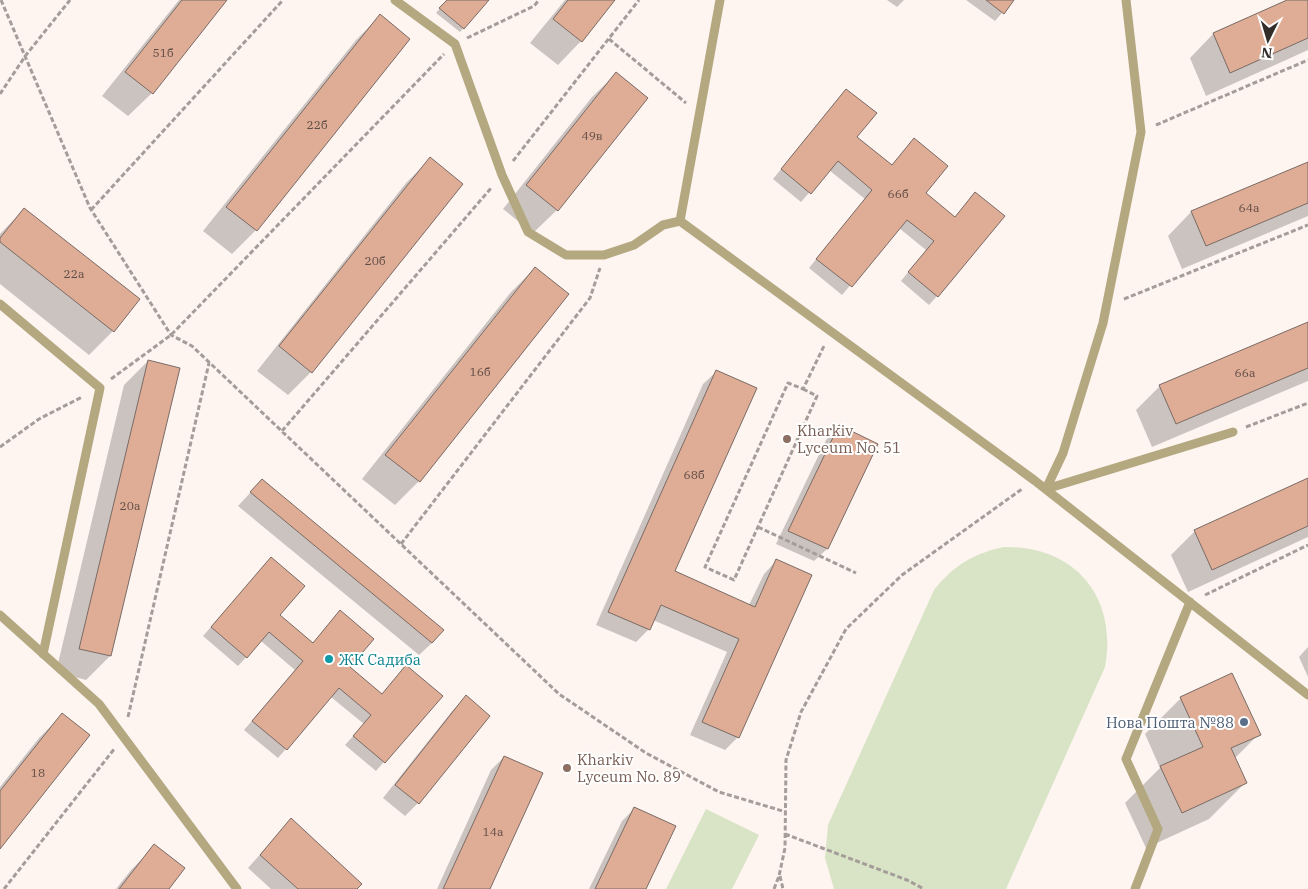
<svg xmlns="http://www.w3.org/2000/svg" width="1308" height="889" viewBox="0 0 1308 889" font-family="'IBM Plex Serif',serif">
  <rect width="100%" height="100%" fill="#fef4f0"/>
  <!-- green -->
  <path fill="#d8e4c5" d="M1004 547C1075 546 1118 597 1105 667L1006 889H834L825 858 828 825 934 590C953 566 974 553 1004 547Z
    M706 809 759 835 732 889H666Z"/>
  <!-- shadow -->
  <path fill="#0003" d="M179 0H226L152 93 128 116 102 96Z
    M447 0H487L460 32 436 13Z
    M565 0H614L581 41 558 65 530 43Z
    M887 0H904L897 7Z
    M966 0H1013L995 21Z
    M1290 0H1308V50L1206 96 1190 58 1213 34Z
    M380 16 408 39 256 230 232 254 203 231 356 40Z
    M616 74 557 210 533 233 503 209 592 97Z
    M838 99 856 137 891 166 914 140 924 194 954 218 975 194 937 296 929 305 901 281 926 250 899 228 842 295 809 268 865 199 829 170 801 202 773 179Z
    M430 159 311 372 288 395 257 371 406 183Z
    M1308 163V216L1182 269 1168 236 1191 212Z
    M24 209 113 331 89 355 0 284V234Z
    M535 268 568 294 419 481 395 505 362 479 511 292Z
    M1308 323V381L1152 447 1136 410 1160 386Z
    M148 361 179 369 110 656 86 680 56 672 124 385Z
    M716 372 674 572 749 605 764 574 776 561 738 737 725 750 690 735 727 652 653 620 649 629 636 642 596 625 703 384Z
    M839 427 876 444 827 549 814 561 776 544 826 440Z
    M1308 479V537L1188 592 1171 555 1195 531Z
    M262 480 432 643 419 655 238 506Z
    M271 558 278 615 312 644 332 620 348 667 381 695 441 696 376 771 345 745 364 724 331 697 278 758 244 730 295 670 261 641 238 666 203 636Z
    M1308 647V677L1299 657Z
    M466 697 418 803 405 816 383 798 453 710Z
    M1181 698 1259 734 1234 759 1245 783 1209 819 1146 848 1125 803 1160 768 1145 734Z
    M62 715 0 847V787L39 738Z
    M504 757 489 889H437L491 770Z
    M635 808 644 889H589L622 821Z
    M291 820 355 889H271L248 868Z
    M155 846 167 889H116L131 870Z"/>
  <!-- building -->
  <path fill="#dfac96" stroke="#796b65" d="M182 0H227L153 94 125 72Z
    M447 0H489L464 29 439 8Z
    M568 0H615L582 42 553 19Z
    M986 0H1014L1004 14Z
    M1287 0H1308V38L1230 73 1213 33Z
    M380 14 410 39 257 231 226 207Z
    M616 72 648 98 558 211 526 185Z
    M846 89 877 113 857 137 892 165 914 138 948 166 926 193 955 217 975 192 1005 216 938 297 908 272 934 241 907 220 852 287 816 259 872 190 838 161 811 194 781 169Z
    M430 157 463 184 312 373 279 346Z
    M1308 162V203L1206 246 1191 211Z
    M24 208 140 299 114 332 0 242V238Z
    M535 267 569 294 420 482 385 455Z
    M1308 322V368L1176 424 1159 385Z
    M148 360 180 368 111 656 79 649Z
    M716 370 757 388 675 571 755 607 776 559 812 575 739 738 702 722 739 639 661 605 650 630 608 612Z
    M839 425 878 444 828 549 788 531Z
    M1308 478V526L1212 570 1194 530Z
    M262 479 444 630 432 643 250 492Z
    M271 557 305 586 280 615 313 643 340 610 374 639 350 667 382 694 406 665 443 696 385 763 353 736 371 715 339 688 287 750 252 721 303 661 269 632 247 658 211 627Z
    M1232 673 1261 735 1231 748 1247 783 1182 813 1160 766 1203 747 1180 697Z
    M466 695 490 716 419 804 395 785Z
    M62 713 90 735 0 849V791Z
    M504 756 543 773 490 889H443Z
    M634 807 676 826 646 889H595Z
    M291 818 362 884 357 889H298L260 855Z
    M154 844 185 868 169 889H119Z"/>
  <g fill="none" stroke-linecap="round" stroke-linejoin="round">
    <!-- path -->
    <path stroke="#a59d99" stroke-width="3" stroke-dasharray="5 2.5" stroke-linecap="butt" d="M1 0 90 208 171 335 192 346 559 694 646 753 719 792 786 812
      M467 38 534 6 539 0
      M609 39 686 103
      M0 94 26 55 70 0
      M1156 125 1308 60
      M513 161 639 0
      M91 210 283 0
      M1124 299 1308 225
      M111 379 171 335 444 54
      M803 389 817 396 734 580 705 567 788 383 803 389 824 346
      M1246 427 1308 403
      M282 431 492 187
      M0 447 39 419 82 397
      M758 527 856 573
      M401 544 590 298 600 268
      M1205 595 1308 545
      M128 717 209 363
      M785 834 907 880 924 889
      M780 876 783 889
      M4 889 115 748
      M774 889 779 876 785 848 786 760 801 712 846 629 902 575 1022 489"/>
    <!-- service -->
    <path stroke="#b3a880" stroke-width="9" d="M395 0 455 44 502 175 528 232 566 255H604L634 245 663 225 680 221
      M720 0 680 221 1034 480 1308 695
      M1126 0 1141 132 1103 323 1063 453 1046 489 1233 432
      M0 304 100 388 43 654
      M0 615 99 704 237 889
      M1135 889 1158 829 1126 759 1190 602"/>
  </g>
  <!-- markers -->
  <g fill="#8d6e63" stroke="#fff" stroke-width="2">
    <circle cx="787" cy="439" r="5"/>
    <circle cx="567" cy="768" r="5"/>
  </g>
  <circle fill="#0f9aa8" stroke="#fff" stroke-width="2" cx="329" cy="659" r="5"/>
  <circle fill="#5c6f8a" stroke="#fff" stroke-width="2" cx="1244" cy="722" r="5"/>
  <g text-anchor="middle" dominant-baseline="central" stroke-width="4" stroke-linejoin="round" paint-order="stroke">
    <!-- number labels -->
    <g font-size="12" fill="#5e4d45">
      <text x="163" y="52">51б</text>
      <text x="317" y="124">22б</text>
      <text x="592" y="135">49в</text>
      <text x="898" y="193">66б</text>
      <text x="1249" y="207">64а</text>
      <text x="375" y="260">20б</text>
      <text x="74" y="273">22а</text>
      <text x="480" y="371">16б</text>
      <text x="1245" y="372">66а</text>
      <text x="694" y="474">68б</text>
      <text x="130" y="505">20а</text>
      <text x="38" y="772">18</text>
      <text x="493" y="831">14а</text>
    </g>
    <!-- education labels -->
    <g font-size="15" fill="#785e54" stroke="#fff" text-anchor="start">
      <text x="797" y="430">Kharkiv<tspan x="797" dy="17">Lyceum No. 51</tspan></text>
      <text x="577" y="759">Kharkiv<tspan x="577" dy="17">Lyceum No. 89</tspan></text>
    </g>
    <!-- culture labels -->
    <g font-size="15" fill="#0d838f" stroke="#fff" text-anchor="start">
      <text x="339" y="659">ЖК Садиба</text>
    </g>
    <!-- service labels -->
    <g font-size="15" fill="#4e5e75" stroke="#fff" text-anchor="end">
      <text x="1234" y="722">Нова Пошта №88</text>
    </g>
  </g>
  <!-- north arrow -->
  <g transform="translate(1268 40) rotate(185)" stroke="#ffffff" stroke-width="4" paint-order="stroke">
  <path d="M0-4L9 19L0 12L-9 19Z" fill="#332d2a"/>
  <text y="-8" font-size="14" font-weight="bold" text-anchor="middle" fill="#332d2a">N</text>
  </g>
</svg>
